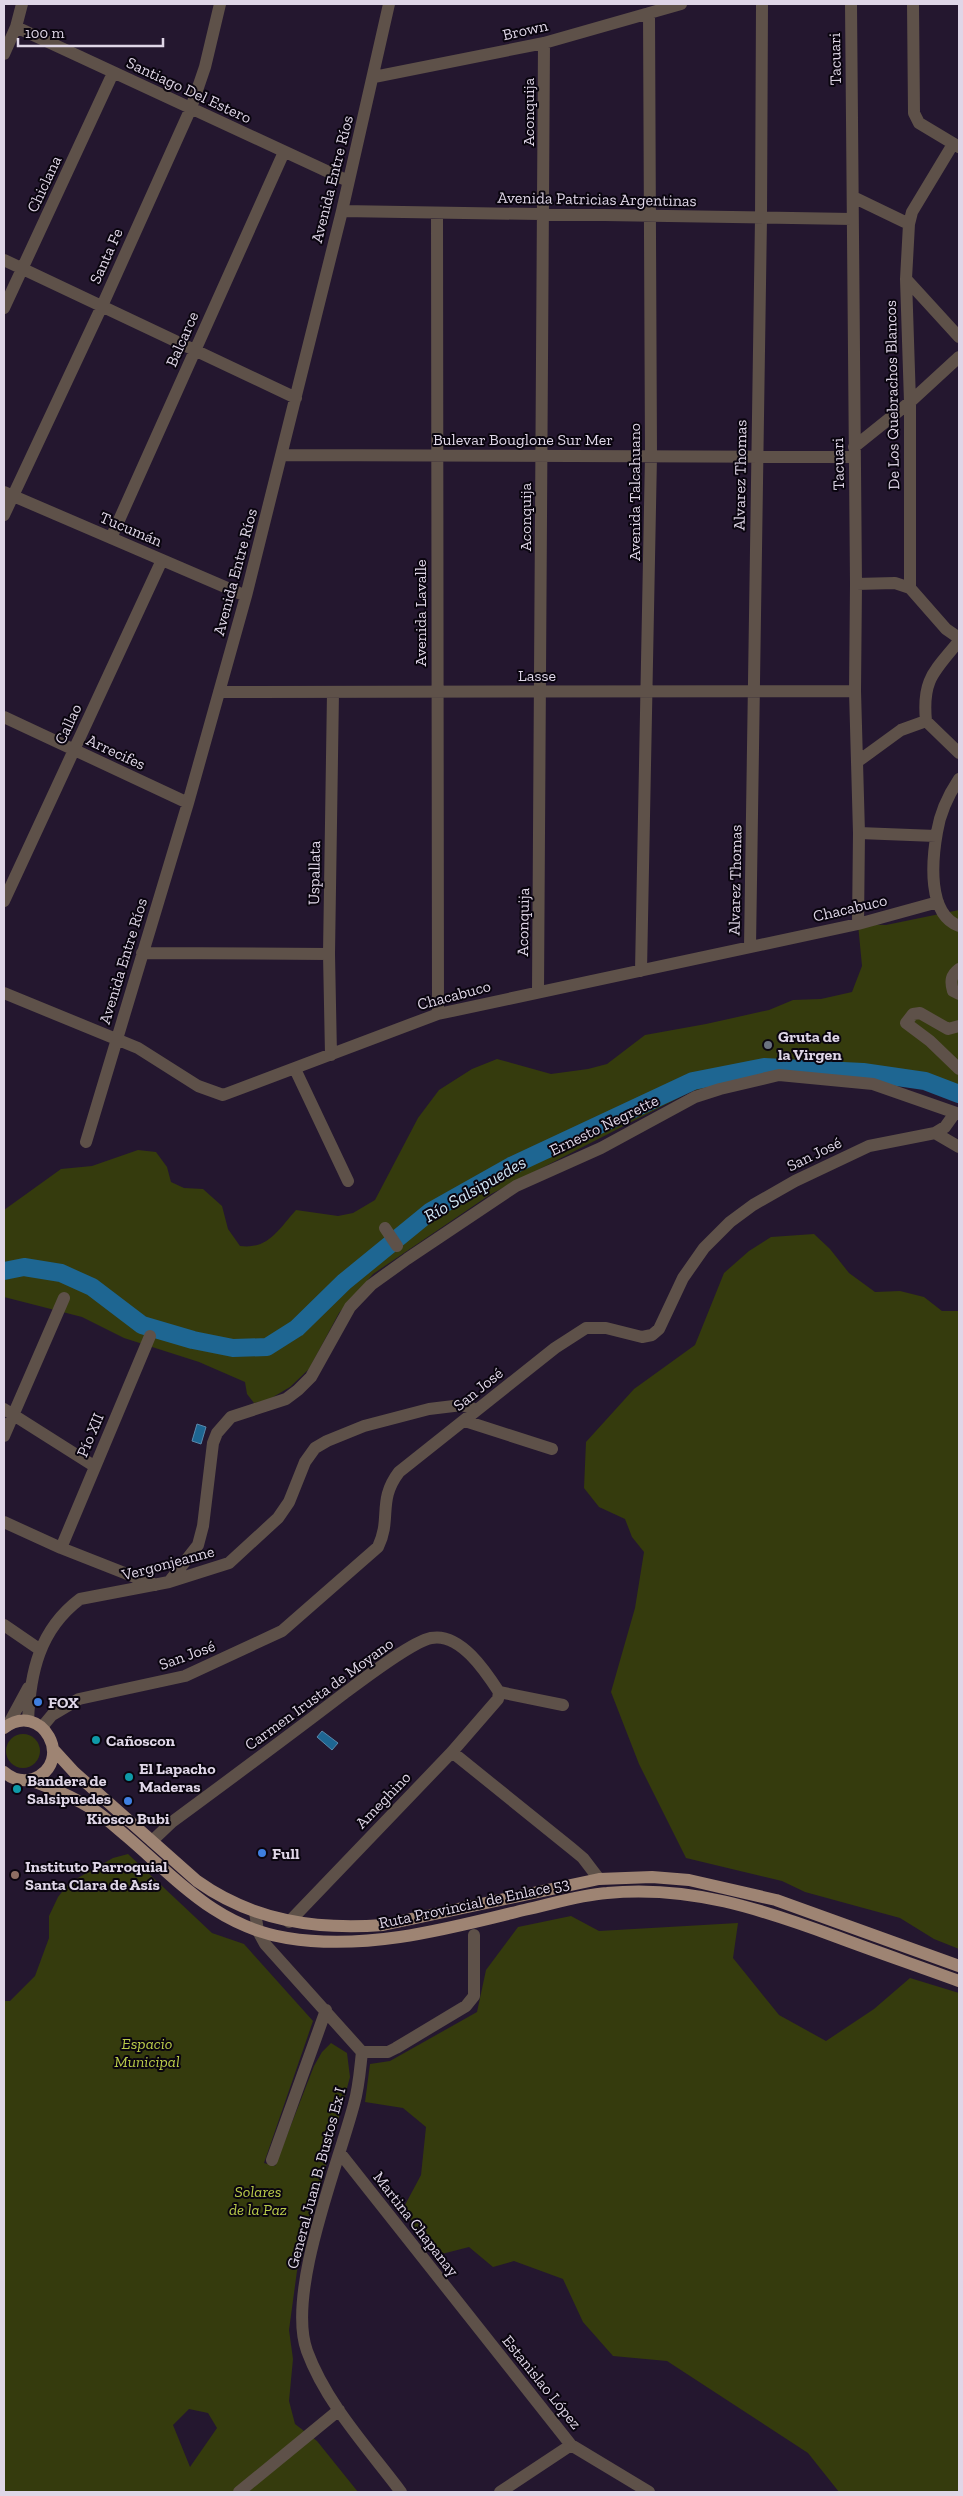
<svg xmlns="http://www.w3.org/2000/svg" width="963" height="2496" viewBox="0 0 963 2496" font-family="'Zilla Slab',serif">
  <rect width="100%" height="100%" fill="#24172f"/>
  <!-- green -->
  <path fill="#353b0d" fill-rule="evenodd" d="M959 910V1086L908 1072 822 1060 692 1091 491 1194 373 1274 339 1313 309 1369 290 1387 268 1400 254 1403 247 1394 245 1382 199 1362 124 1338 82 1317 4 1297V1210L61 1169 92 1166 138 1150 156 1152 167 1167 171 1182 184 1188 203 1189 222 1206 228 1229 240 1246C268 1250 279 1229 296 1210L338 1216 353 1213 375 1200 418 1118 439 1090 472 1069 497 1059 551 1074 588 1069 607 1064 645 1035 706 1024 769 1010 793 1000 821 999 852 992 862 966 858 924 886 925Z
    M814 1234 830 1249 849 1273 875 1292 900 1291 924 1297 942 1311H959V1949L934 1939 900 1918 805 1892 782 1881 686 1858 639 1764 611 1692 635 1608 644 1552 632 1537 625 1519 599 1507 584 1488 586 1442 634 1389 695 1345 724 1273 749 1251 771 1237Z
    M6 1751a17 17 0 1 1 34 0a17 17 0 1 1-34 0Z
    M128 1854 212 1933 244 1944 313 2021 264 2163 275 2166 314 2066 322 2052 331 2043 347 2053 350 2077 297 2271 289 2330 293 2359 289 2401 295 2424 317 2441 358 2492H4V2001H10L35 1976 49 1938V1916L58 1897 69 1883 113 1858ZM189 2409 208 2413 217 2428 190 2467 173 2425Z
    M571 1916 599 1931 738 1923 733 1958 779 2015 826 2041 874 2009 910 1978 959 1993V2492H839L808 2453 667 2361 613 2356 583 2322 563 2279 514 2261 493 2267 469 2247 434 2256 416 2233 405 2205 421 2175 426 2127 403 2108 365 2102 370 2064 390 2061 477 2012 486 1970 518 1927Z"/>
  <!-- water -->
  <path fill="#1e6692" stroke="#5888ac" d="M197 1424 206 1427 201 1444 192 1441Z
    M322 1731 338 1743 332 1750 317 1737Z"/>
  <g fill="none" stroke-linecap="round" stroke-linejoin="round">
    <!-- river -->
    <path stroke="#1e6692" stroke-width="18" d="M4 1271 24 1267 61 1273 92 1287 142 1325 193 1340 233 1348 267 1347 297 1328 344 1282 431 1211 511 1166 693 1081 764 1067 863 1072 925 1081 959 1094"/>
    <!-- minor -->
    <path stroke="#5e5149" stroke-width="12" d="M851 4 856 584 855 691 859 833 858 924
      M913 4 914 113 919 123 959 147
      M16 27 348 181
      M4 54 16 27 22 4
      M374 77 544 43 681 4
      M953 144 912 212 909 224 906 279 910 402V588L946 629 959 638
      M853 197 909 224
      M342 211 852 219
      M437 213 438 1014
      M4 260 296 398
      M906 279 959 337
      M4 308 113 73
      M854 447 910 402 959 357
      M282 455 854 457
      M4 492 246 596
      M4 515 102 306 191 108 205 67 220 4
      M111 538 284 152
      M856 584 895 583 910 588
      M959 641C934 672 922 679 926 721L959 753
      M219 692 855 691
      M4 717 188 803
      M857 762 901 730 926 721
      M959 779C949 794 940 813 937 832 932 860 927 914 959 926
      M859 833 936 836
      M4 901 162 560
      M750 947 761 218 762 4
      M142 953 329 954
      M959 969C951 975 950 981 953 991L959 994
      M641 971 651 456 649 13
      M538 991 544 43
      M4 993 138 1048 198 1086 223 1095 438 1014 858 924 938 902
      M959 1026 948 1029 920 1013 913 1014 906 1023 930 1041 959 1069
      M331 1055 329 954 333 692
      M295 1069 348 1181
      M935 1133 959 1147
      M86 1142 188 803 246 596 342 211 389 4
      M385 1228 397 1246
      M4 1409 94 1466
      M465 1421 552 1449
      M4 1436 64 1298
      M4 1522 61 1548 155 1585
      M61 1548 150 1336
      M169 1582 198 1545 203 1526 213 1443 217 1433 231 1417 286 1399 298 1390 311 1377 350 1307 371 1285 407 1259 516 1186 601 1148 695 1097 720 1089 779 1075 873 1084 959 1114
      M4 1625 39 1649
      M499 1692 563 1705
      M28 1721C30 1673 39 1630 80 1599L169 1582 229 1563 278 1518 289 1502 305 1462 315 1448 327 1441 364 1426 429 1409 462 1405 477 1410
      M8 1725 28 1688
      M42 1727 52 1715 79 1699 185 1676 282 1631 378 1547C392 1518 377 1501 399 1472L555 1348 586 1328H606L642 1337 652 1335 659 1329 683 1278 704 1248 730 1222 753 1205 795 1181 869 1146 935 1133 945 1127 955 1113
      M452 1752 571 1848 583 1858 599 1879
      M152 1841 172 1822C229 1780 286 1738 342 1695 361 1681 411 1642 431 1638 460 1632 486 1672 499 1692L498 1699 452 1752 289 1922
      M255 1912 258 1931 265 1944 362 2052C360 2069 359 2087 354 2104 338 2165 286 2293 307 2351 326 2403 368 2448 401 2492
      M362 2052H388L396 2048 466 2006 474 1996V1935
      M340 2153 571 2445 649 2492
      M272 2160 326 2010
      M239 2492 339 2410
      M500 2492 571 2445"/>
    <!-- major -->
    <path stroke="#9e8473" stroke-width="12" d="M4 1728C42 1699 76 1763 33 1779 22 1782 12 1779 4 1772
      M53 1749 74 1772 197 1881C253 1921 316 1930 383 1925L599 1879 652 1877 689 1880 776 1900 959 1966
      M30 1780C52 1788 74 1797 94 1810 105 1817 115 1827 125 1835 177 1879 215 1926 287 1938 366 1951 447 1929 524 1910 552 1904 579 1895 607 1893 690 1885 761 1909 837 1937 877 1952 918 1966 959 1981"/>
  </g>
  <!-- markers -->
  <circle fill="#6b7280" stroke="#0a050f" stroke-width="2" cx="768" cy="1045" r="5"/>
  <g fill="#3f7fe0" stroke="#0a050f" stroke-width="2">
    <circle cx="38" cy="1702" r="5"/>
    <circle cx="128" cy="1801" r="5"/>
    <circle cx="262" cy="1853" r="5"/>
  </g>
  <g fill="#0f9aa8" stroke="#0a050f" stroke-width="2">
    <circle cx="96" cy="1740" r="5"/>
    <circle cx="129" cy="1777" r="5"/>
    <circle cx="17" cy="1789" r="5"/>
  </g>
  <circle fill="#8d6e63" stroke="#0a050f" stroke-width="2" cx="15" cy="1875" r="5"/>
  <g text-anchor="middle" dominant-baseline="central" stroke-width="4" stroke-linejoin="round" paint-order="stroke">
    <!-- street labels -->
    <g font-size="16" fill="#dfd6e7" stroke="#0a050f">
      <text transform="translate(525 30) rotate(-13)">Brown</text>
      <text transform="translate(835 59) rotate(-91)">Tacuari</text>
      <text transform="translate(189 90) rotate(25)">Santiago Del Estero</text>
      <text transform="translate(528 112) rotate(-90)">Aconquija</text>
      <text transform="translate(332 179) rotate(-76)">Avenida Entre Ríos</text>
      <text transform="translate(44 184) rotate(-65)">Chiclana</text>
      <text transform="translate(597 199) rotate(1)">Avenida Patricias Argentinas</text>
      <text transform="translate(106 256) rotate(-66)">Santa Fe</text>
      <text transform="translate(182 339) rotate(-66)">Balcarce</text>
      <text transform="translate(892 395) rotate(-91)">De Los Quebrachos Blancos</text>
      <text x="523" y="439">Bulevar Bouglone Sur Mer</text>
      <text transform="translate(838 464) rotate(-91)">Tacuari</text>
      <text transform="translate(740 475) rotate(-89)">Alvarez Thomas</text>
      <text transform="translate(634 492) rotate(-90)">Avenida Talcahuano</text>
      <text transform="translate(525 517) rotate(-90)">Aconquija</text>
      <text transform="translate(131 529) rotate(23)">Tucumán</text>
      <text transform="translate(235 572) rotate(-75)">Avenida Entre Ríos</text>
      <text transform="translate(420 613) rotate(-90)">Avenida Lavalle</text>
      <text x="537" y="675">Lasse</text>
      <text transform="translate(68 724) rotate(-65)">Callao</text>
      <text transform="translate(116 752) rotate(25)">Arrecifes</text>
      <text transform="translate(314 873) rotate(-89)">Uspallata</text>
      <text transform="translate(735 880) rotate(-89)">Alvarez Thomas</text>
      <text transform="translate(850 908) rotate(-13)">Chacabuco</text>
      <text transform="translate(523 922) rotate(-89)">Aconquija</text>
      <text transform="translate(123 961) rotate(-73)">Avenida Entre Ríos</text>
      <text transform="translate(454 995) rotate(-15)">Chacabuco</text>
      <text transform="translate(604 1125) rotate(-26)">Ernesto Negrette</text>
      <text transform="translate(814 1154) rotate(-26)">San José</text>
      <text transform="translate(478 1389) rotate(-39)">San José</text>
      <text transform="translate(90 1435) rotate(-67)">Pío XII</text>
      <text transform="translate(168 1563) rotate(-15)">Vergonjeanne</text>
      <text transform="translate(187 1655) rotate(-20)">San José</text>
      <text transform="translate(319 1694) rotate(-36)">Carmen Irusta de Moyano</text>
      <text transform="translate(383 1800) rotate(-46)">Ameghino</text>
      <text transform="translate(474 1903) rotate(-12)">Ruta Provincial de Enlace 53</text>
      <text transform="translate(316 2178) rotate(-75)">General Juan B. Bustos Ex I</text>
      <text transform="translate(416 2224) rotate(52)">Martina Chapanay</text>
      <text transform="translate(542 2382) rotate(51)">Estanislao López</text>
    </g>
    <!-- poi labels -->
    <g font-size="16" font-weight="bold" fill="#dfd6e7" stroke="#0a050f" text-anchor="start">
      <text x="778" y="1036">Gruta de<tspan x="778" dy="18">la Virgen</tspan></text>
      <text x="48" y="1702">FOX</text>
      <text x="106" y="1740">Cañoscon</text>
      <text x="139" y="1768">El Lapacho<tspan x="139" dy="18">Maderas</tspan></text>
      <text x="27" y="1780">Bandera de<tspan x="27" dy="18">Salsipuedes</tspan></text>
      <text x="128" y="1818" text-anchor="middle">Kiosco Bubi</text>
      <text x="272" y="1853">Full</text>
      <text x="25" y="1866">Instituto Parroquial<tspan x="25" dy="18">Santa Clara de Asís</tspan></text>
    </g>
    <!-- park labels -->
    <g font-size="16" font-style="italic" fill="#bacb4a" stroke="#0a050f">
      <text x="147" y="2043">Espacio<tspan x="147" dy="18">Municipal</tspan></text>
      <text x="258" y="2191">Solares<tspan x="258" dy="18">de la Paz</tspan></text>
    </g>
    <!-- water labels -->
    <g font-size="18" font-style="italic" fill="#d1e6f5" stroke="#0a050f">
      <text transform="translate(475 1189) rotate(-30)">Río Salsipuedes</text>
    </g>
  </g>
  <!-- border -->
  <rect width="963" height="2496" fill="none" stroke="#dfd6e7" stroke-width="10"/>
  <!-- scale -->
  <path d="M18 38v8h145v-8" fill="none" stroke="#dfd6e7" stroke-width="2.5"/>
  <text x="25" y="38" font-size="15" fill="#dfd6e7" stroke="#0a050f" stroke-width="4" paint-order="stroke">100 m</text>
</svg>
